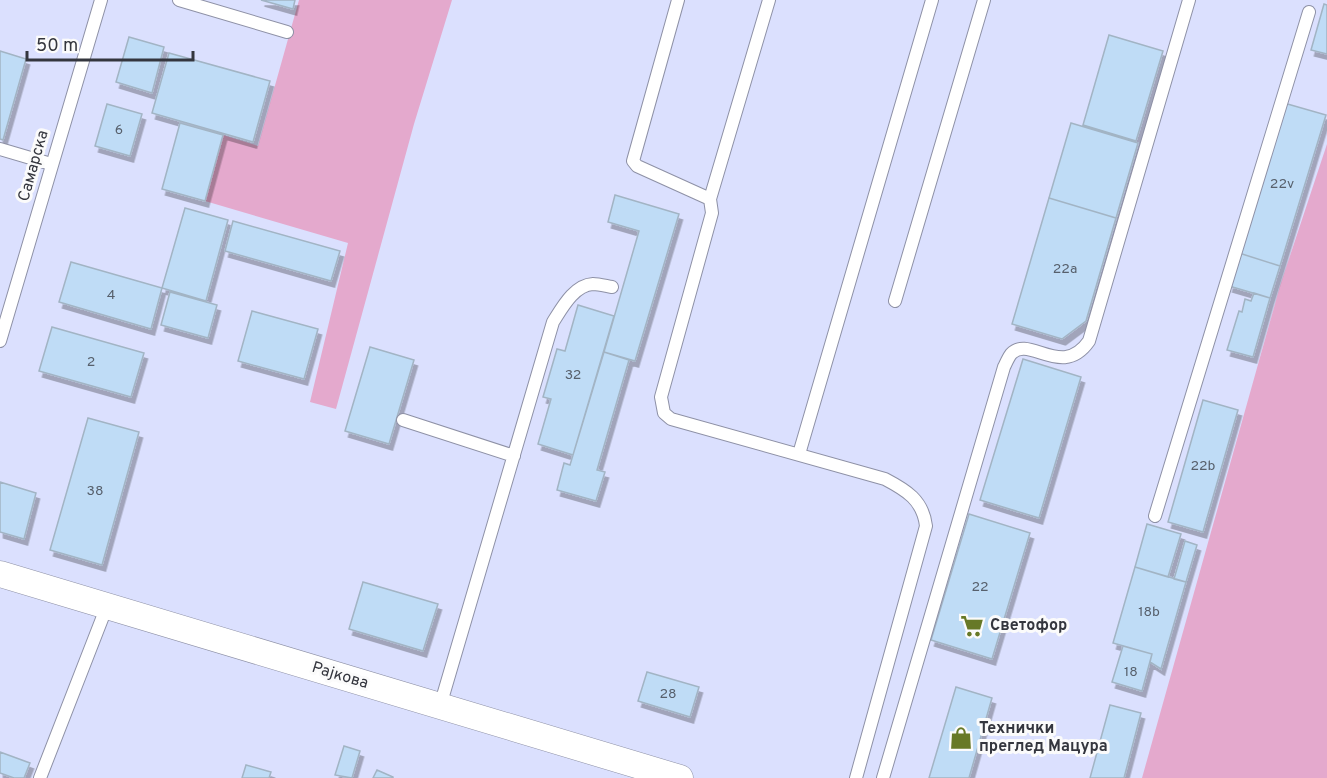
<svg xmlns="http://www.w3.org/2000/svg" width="1327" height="778" viewBox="0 0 1327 778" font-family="Overpass,sans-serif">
  <defs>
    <filter id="shadow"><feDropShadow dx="3.5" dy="6" stdDeviation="0" flood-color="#0004"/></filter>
  </defs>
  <rect width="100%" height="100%" fill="#eaedff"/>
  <!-- built -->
  <path fill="#dbe0fe" d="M0 0H1327V778H0Z"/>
  <!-- green -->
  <path fill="#e4a9cd" d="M299 0H452L414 124 336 409 310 402 348 243 205 201 223 135 258 146Z
    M1327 144V778H1142L1280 286Z"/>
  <!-- building -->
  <path fill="#bfdcf6" stroke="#a2b4c4" stroke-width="1.5" filter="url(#shadow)" d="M261 0H295L293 9Z
    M1324 4 1327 5V54L1311 50Z
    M1109 35 1163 51 1136 141 1083 125Z
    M129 37 164 47 152 93 116 82Z
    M0 51 26 59 3 140 0 139Z
    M169 53 270 81 253 142 152 113Z
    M1284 103 1326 115 1280 266 1239 253Z
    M107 104 142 114 130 156 95 146Z
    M180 123 223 135 205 201 162 189Z
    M1071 123 1138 143 1116 218 1049 198Z
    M615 195 679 214 635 361 604 352 639 231 608 222Z
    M1049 198 1116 218 1086 321 1062 339 1012 324Z
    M185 208 228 220 206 301 162 288Z
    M233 221 340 251 331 281 225 251Z
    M1239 253 1280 266 1270 298 1229 286Z
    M71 262 162 288 151 329 59 302Z
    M170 292 217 305 208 338 161 325Z
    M1254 293 1270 298 1253 357 1227 350 1239 311 1242 312 1245 299 1251 301Z
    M578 305 614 316 573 455 538 444 551 399 543 397 557 349 565 351Z
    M252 311 318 329 304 379 238 361Z
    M52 327 144 353 131 397 39 371Z
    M370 347 414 360 389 444 345 431Z
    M604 352 629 360 597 470 605 472 596 501 557 490 564 463 570 465Z
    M1023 359 1081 377 1039 518 980 500Z
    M1203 400 1238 410 1203 532 1168 522Z
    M88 418 139 432 102 565 50 550Z
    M0 482 36 493 24 539 0 532Z
    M969 514 1030 533 992 659 931 640Z
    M1147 524 1181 534 1168 577 1135 567Z
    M1185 541 1197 545 1186 582 1174 579Z
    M1135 567 1186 582 1161 669 1150 662 1152 654 1113 643Z
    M363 582 438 604 423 651 349 629Z
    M1123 646 1152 654 1142 691 1112 682Z
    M647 672 699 687 690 717 638 701Z
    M956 687 992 698 969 778H929Z
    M1110 705 1141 713 1124 778H1090Z
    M344 746 360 751 352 778 335 775Z
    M0 752 30 763 24 778H14L0 773Z
    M246 765 271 772 269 778H242Z
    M377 770 393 777V778H373Z"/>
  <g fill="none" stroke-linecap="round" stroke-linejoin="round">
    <!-- service casing -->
    <g stroke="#8e91a6" stroke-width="14">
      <path id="service" d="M179 0 287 32
        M678 0 633 161 637 166 710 199
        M769 0 710 199 712 213 661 397 664 413 671 419 885 479C906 490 923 500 926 526L856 778
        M0 149 51 164
        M895 301 984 0
        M0 341 101 0
        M403 420 514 456
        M799 454 932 0
        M1155 516 1309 12
        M440 706 553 322C562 308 574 285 593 284 599 284 606 286 612 287
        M40 778 107 606
        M883 778 1004 367C1006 363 1008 358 1011 354 1029 334 1062 380 1089 341L1189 0"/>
    </g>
    <!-- minor casing -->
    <g stroke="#8e91a6" stroke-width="27">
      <path id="minor" d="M0 574 680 778"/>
    </g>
    <!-- service -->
    <use href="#service" stroke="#fff" stroke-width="12"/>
    <!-- minor -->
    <use href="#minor" stroke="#fff" stroke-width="26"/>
  </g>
  <!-- icons -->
  <defs>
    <g id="supermarket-bare" transform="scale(1.8)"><path d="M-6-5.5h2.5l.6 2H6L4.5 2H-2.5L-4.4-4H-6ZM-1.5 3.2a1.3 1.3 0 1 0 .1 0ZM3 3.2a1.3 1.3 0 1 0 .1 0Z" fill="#677927" stroke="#fbfbfb" stroke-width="2.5" paint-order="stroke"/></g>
    <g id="shop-bare" transform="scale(1.8)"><path d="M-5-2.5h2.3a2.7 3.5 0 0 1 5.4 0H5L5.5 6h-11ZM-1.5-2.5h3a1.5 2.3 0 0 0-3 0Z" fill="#677927" stroke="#fbfbfb" stroke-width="2.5" paint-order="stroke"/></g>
  </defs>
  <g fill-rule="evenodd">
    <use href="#supermarket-bare" x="972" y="626"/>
    <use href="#shop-bare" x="961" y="738"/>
  </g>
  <g text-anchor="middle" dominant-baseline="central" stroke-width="6" stroke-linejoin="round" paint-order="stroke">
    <!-- number labels -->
    <g font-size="14" fill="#57606c">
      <text x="119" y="130">6</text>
      <text x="1282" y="184">22v</text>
      <text x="1065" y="269">22a</text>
      <text x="111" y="295">4</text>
      <text x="91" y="362">2</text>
      <text x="573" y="375">32</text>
      <text x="1203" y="466">22b</text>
      <text x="95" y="491">38</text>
      <text x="980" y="587">22</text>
      <text x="1149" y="612">18b</text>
      <text x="1131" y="672">18</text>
      <text x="668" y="694">28</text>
    </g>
    <!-- street labels -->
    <g font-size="16" fill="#34363e" stroke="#fbfbfb">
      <text transform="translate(34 166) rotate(-74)">Самарска</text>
      <text transform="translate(340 676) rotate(17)">Рајкова</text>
    </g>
    <!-- poi labels -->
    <g font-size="16" font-weight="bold" fill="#34363e" stroke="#fbfbfb" text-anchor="start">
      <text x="990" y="626">Светофор</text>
      <text x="979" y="729">Технички<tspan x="979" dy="18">преглед Мацура</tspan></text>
    </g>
  </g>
  <!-- scale -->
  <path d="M27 51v9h166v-9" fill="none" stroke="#34363e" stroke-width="3"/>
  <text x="36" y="51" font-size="18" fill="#34363e" stroke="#fbfbfb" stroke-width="4.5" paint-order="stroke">50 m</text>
</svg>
